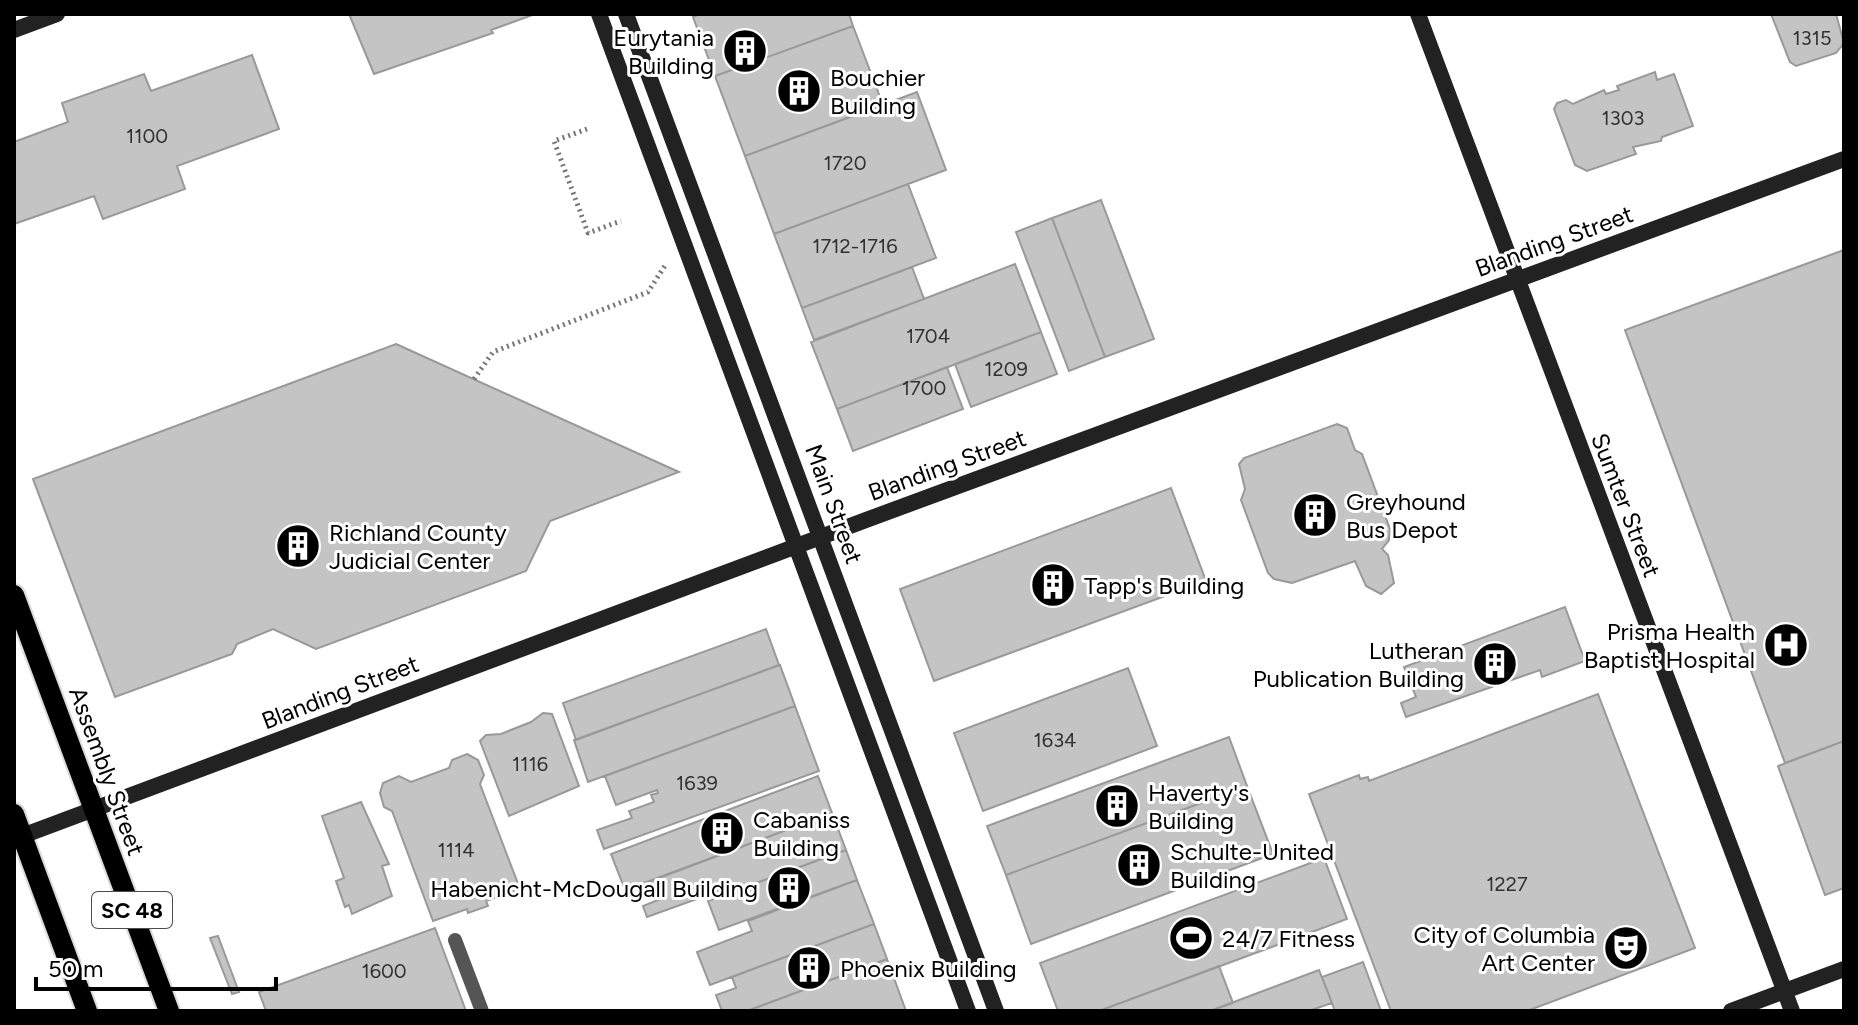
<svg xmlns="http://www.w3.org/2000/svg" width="1858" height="1025" viewBox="0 0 1858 1025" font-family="Figtree,sans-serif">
  <rect width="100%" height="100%" fill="#fff"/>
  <!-- building -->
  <path fill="#c4c4c4" stroke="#999" stroke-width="2" d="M349 14H535L491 30 493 33 374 74Z
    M700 14H849L853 26 715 76 693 17Z
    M1771 14H1836L1844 43 1836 53 1796 66 1790 62Z
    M853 26 883 105 745 156 715 76Z
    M252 55 279 129 177 166 185 189 103 219 94 196 14 224V142L68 122 62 103 144 74 151 91Z
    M1655 72 1657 80 1674 74 1693 126 1662 137 1661 141 1633 147 1636 154 1587 171 1575 165 1554 109 1557 103 1566 100 1573 104 1604 90 1606 94 1619 90 1617 86Z
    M917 92 946 170 774 234 745 156Z
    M908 184 936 258 802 308 774 234Z
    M1101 200 1154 339 1105 357 1052 218Z
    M1052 218 1105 357 1069 371 1016 232Z
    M1844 250V741L1785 763 1625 330Z
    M1015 264 1041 332 837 409 811 342Z
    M912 267 924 299 814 340 802 308Z
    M1041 332 1057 374 971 407 955 364Z
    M396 344 679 472 550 521 526 571 316 649 273 629 237 644 232 654 115 697 33 479Z
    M947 367 963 409 853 451 837 409Z
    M1337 424 1347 428 1355 450 1362 454 1390 529 1389 540 1382 549 1388 555 1394 583 1381 594 1366 586 1355 561 1292 583 1274 579 1268 573 1241 500 1245 489 1239 464 1244 458Z
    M1171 488 1206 581 934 681 900 589Z
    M1565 607 1585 661 1542 677 1540 670 1406 717 1401 703 1416 697 1404 667Z
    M766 629 779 665 576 740 563 703Z
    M780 665 795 706 588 782 574 740Z
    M1128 668 1157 746 983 811 954 733Z
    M1598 694 1695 948 1527 1011H1391L1309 794 1359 775 1360 779 1368 777 1369 781Z
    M795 706 819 771 604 849 597 830 632 818 629 811 654 802 651 795 658 793 657 790 616 805 605 776Z
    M543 713 552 714 579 786 509 816 480 741 486 735 501 734 531 722Z
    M1229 737 1247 786 1006 875 987 826Z
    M1844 741V888L1825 895 1778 766Z
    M467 754 478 760 484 775 480 784 520 889 486 901 488 906 468 913 467 909 433 921 392 811 384 807 380 793 383 783 399 776 411 782 449 768 452 760Z
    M818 776 832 813 625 890 611 854Z
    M1247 786 1273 854 1031 944 1006 875Z
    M361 802 389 864 382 866 392 896 352 914 349 905 345 907 336 881 344 878 322 816Z
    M832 813 846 850 721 896 719 891 647 917 643 906 658 900 651 881Z
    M846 850 857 880 719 930 708 901Z
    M1324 858 1347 919 1099 1011H1058L1040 963Z
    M857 880 874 924 710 985 697 952 752 931 748 921Z
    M874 924 887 959 747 1011H722L716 995 736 988 732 977Z
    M435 928 466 1011H266L259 992Z
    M218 936 239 992 232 994 210 938Z
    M887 959 906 1011H747Z
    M1363 962 1381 1011H1335L1322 977Z
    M1219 966 1233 1003 1210 1011H1099Z
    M1319 970 1332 1003 1309 1011H1210Z"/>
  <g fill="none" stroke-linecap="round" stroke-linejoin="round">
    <!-- primary casing -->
    <g stroke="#dbdbdb" stroke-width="24">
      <path id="primary" d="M14 595 169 1011
        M14 814 87 1011"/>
    </g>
    <!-- path -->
    <path stroke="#777" stroke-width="5" stroke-dasharray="2 4" stroke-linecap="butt" d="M587 129 554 141 588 233 621 221
      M474 379 493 352 648 292 666 264"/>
    <!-- lane -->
    <path stroke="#555" stroke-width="14" d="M455 940 482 1011"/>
    <!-- secondary -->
    <path stroke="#222" stroke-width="16" d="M599 14 968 1011
      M626 14 996 1011
      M1418 14 1792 1011
      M14 30 57 14
      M22 836 866 520 1844 159
      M1731 1011 1844 969"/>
    <!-- primary -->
    <use href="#primary" stroke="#000" stroke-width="20"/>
  </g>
  <!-- icons -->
  <defs>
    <g id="building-disc" transform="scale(2.3)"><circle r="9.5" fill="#000" stroke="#fff"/><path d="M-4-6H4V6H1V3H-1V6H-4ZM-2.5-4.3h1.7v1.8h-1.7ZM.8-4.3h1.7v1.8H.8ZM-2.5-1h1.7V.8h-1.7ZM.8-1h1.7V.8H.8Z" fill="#fff"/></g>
    <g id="hospital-disc" transform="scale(2.3)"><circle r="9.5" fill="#000" stroke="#fff"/><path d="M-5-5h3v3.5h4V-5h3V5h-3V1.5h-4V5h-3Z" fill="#fff"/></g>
    <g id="stadium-disc" transform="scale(2.3)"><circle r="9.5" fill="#000" stroke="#fff"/><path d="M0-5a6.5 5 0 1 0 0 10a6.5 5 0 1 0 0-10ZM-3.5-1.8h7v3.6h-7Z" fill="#fff"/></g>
    <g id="theatre-disc" transform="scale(2.3)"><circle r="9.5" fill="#000" stroke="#fff"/><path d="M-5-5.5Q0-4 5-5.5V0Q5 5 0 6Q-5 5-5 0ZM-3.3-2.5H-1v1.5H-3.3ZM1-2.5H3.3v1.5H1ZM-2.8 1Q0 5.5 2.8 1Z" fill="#fff"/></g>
  </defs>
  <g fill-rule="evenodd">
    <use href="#building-disc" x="745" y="51"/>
    <use href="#building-disc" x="799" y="91"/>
    <use href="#building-disc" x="1315" y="515"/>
    <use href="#building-disc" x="298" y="546"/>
    <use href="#building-disc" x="1053" y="585"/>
    <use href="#hospital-disc" x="1786" y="645"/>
    <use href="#building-disc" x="1495" y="664"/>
    <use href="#building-disc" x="1117" y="806"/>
    <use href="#building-disc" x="722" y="833"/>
    <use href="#building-disc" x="1139" y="865"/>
    <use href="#building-disc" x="789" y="888"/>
    <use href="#stadium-disc" x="1191" y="938"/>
    <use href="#theatre-disc" x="1626" y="948"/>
    <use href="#building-disc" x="809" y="968"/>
  </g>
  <g text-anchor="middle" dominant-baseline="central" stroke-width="6" stroke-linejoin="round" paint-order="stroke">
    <!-- number labels -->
    <g font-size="20" fill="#313131">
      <text x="1812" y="38">1315</text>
      <text x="1623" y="118">1303</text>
      <text x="147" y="136">1100</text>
      <text x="845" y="163">1720</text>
      <text x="855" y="246">1712-1716</text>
      <text x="928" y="336">1704</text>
      <text x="1006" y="369">1209</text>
      <text x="924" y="388">1700</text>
      <text x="1055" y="740">1634</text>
      <text x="530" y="764">1116</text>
      <text x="697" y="783">1639</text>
      <text x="456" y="850">1114</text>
      <text x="1507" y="884">1227</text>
      <text x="384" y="971">1600</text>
    </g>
    <!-- shield labels -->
    <rect fill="#fff" stroke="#4c4c4c" stroke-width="2" x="92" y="892" width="80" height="36" rx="6"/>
    <g font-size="22" font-weight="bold" fill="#000">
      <text x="132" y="910">SC 48</text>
    </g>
    <!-- poi labels -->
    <g font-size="24" fill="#000" stroke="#fff" text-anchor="start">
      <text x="714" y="37" text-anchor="end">Eurytania<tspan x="714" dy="28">Building</tspan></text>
      <text x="830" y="77">Bouchier<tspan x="830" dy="28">Building</tspan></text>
      <text x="1346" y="501">Greyhound<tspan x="1346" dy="28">Bus Depot</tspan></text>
      <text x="329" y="532">Richland County<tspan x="329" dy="28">Judicial Center</tspan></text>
      <text x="1084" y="585">Tapp's Building</text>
      <text x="1755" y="631" text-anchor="end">Prisma Health<tspan x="1755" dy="28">Baptist Hospital</tspan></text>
      <text x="1464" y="650" text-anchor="end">Lutheran<tspan x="1464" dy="28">Publication Building</tspan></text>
      <text x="1148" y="792">Haverty's<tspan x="1148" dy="28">Building</tspan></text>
      <text x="753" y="819">Cabaniss<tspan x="753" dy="28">Building</tspan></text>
      <text x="1170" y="851">Schulte-United<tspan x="1170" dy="28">Building</tspan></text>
      <text x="758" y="888" text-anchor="end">Habenicht-McDougall Building</text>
      <text x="1595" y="934" text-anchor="end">City of Columbia<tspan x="1595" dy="28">Art Center</tspan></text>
      <text x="1222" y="938">24/7 Fitness</text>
      <text x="840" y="968">Phoenix Building</text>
    </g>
    <!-- street labels -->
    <g font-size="24" fill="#000" stroke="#fff">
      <text transform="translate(1554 241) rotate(-20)">Blanding Street</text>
      <text transform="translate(947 465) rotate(-20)">Blanding Street</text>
      <text transform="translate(834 504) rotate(70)">Main Street</text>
      <text transform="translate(1626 505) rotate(69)">Sumter Street</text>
      <text transform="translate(340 692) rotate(-21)">Blanding Street</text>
      <text transform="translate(107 771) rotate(70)">Assembly Street</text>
    </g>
  </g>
  <!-- border -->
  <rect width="1858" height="1025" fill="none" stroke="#000000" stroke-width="32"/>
  <!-- scale -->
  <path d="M36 977v12h240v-12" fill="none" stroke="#000000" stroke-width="4"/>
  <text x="48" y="977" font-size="24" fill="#000000" stroke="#ffffff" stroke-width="6" paint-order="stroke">50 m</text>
</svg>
